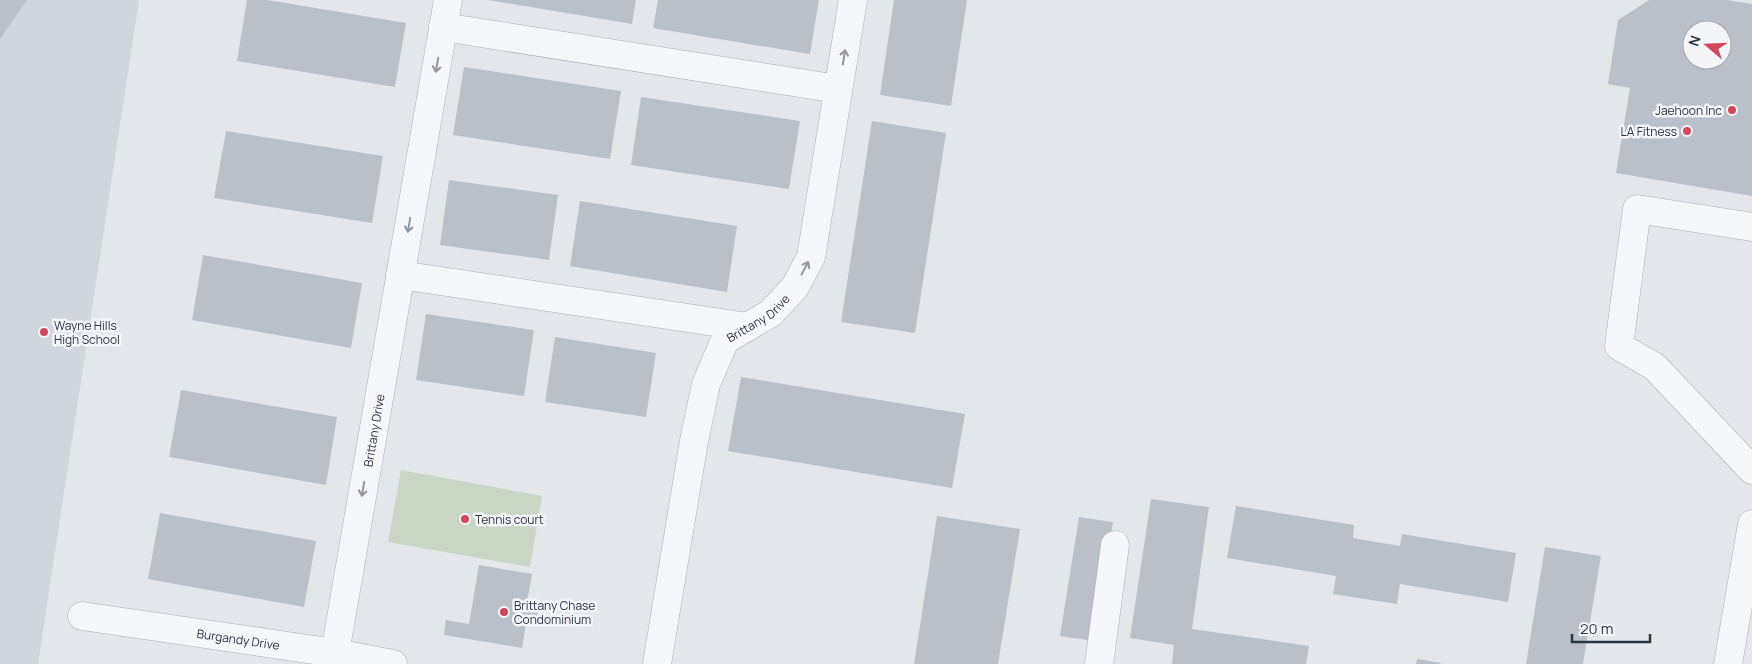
<svg xmlns="http://www.w3.org/2000/svg" width="1752" height="664" viewBox="0 0 1752 664" font-family="Manrope,sans-serif">
  <rect width="100%" height="100%" fill="#e3e7ec"/>
  <!-- built -->
  <path fill="#d1d6de" d="M0 0H139L38 664H0Z"/>
  <!-- green -->
  <path fill="#c9d6c4" d="M401 470 542 496 530 567 388 542Z"/>
  <!-- building -->
  <path fill="#bac0c9" fill-rule="evenodd" d="M0 0H27L0 39Z
    M247 0H267L406 23 395 87 237 61Z
    M488 0H636L632 24Z
    M658 0H819L810 54 653 28Z
    M894 0H967L951 106 880 95Z
    M1649 0H1727L1752 4V196L1616 173 1630 88 1608 84 1618 20ZM1692 30H1722V60H1692Z
    M464 67 621 91 610 159 453 135Z
    M641 97 800 121 789 189 631 165Z
    M872 121 946 133 915 333 841 322Z
    M226 131 383 156 372 223 214 198Z
    M449 180 558 195 549 260 440 245Z
    M580 201 737 226 727 292 570 266Z
    M203 255 362 283 351 348 192 320Z
    M426 314 534 330 524 396 416 380Z
    M555 337 656 353 646 417 545 402Z
    M741 377 965 414 952 488 728 451Z
    M181 390 337 417 326 485 169 457Z
    M1151 499 1209 507 1192 629 1309 646 1306 664H1172L1174 645 1130 638Z
    M1236 506 1354 525 1353 538 1400 546 1402 534 1516 553 1508 602 1400 584 1397 604 1333 594 1336 576 1227 558Z
    M160 513 316 541 304 607 148 579Z
    M937 516 1020 529 998 664H914Z
    M1079 517 1113 522 1094 641 1060 636Z
    M1545 547 1601 556 1583 664H1526Z
    M479 565 532 574 527 602 539 604 535 624 526 623 522 648 444 635 446 620 469 624Z
    M1417 659 1441 663 1440 664H1416Z"/>
  <g fill="none" stroke-linecap="round" stroke-linejoin="round">
    <!-- minor casing -->
    <g stroke="#a8aeb6" stroke-width="29">
      <g id="minor">
        <path d="M443 27 838 89"/>
        <path d="M1752 227 1637 209 1619 346 1655 367 1752 470"/>
        <path d="M400 275 748 327"/>
        <path id="s1" d="M82 616 335 653 393 664"/>
        <path id="s2" d="M335 653 448 0"/>
        <path id="s3" d="M657 664 694 441 706 384 725 340 771 313 795 287 811 257 853 0"/>
        <path d="M1099 664 1115 545"/>
        <path d="M1728 664 1752 524"/>
      </g>
    </g>
    <!-- minor -->
    <use href="#minor" stroke="#f6f7fa" stroke-width="28"/>
  </g>
  <!-- one-way arrows -->
  <defs><path id="oneway-shaft" d="M-6 0H5M1.5-3L5.5 0L1.5 3" fill="none" stroke-width="1.6" stroke-linecap="round" stroke-linejoin="round" transform="scale(1.25)"/></defs>
  <g stroke="#90969f">
    <use href="#oneway-shaft" transform="translate(844 57) rotate(-81)"/>
    <use href="#oneway-shaft" transform="translate(437 65) rotate(100)"/>
    <use href="#oneway-shaft" transform="translate(409 225) rotate(100)"/>
    <use href="#oneway-shaft" transform="translate(805 268) rotate(-62)"/>
    <use href="#oneway-shaft" transform="translate(363 489) rotate(100)"/>
  </g>
  <!-- markers -->
  <g fill="#d1485b" stroke="#f3f5f9" stroke-width="2">
    <circle cx="1732" cy="110" r="5"/>
    <circle cx="1687" cy="131" r="5"/>
    <circle cx="44" cy="332" r="5"/>
    <circle cx="465" cy="519" r="5"/>
    <circle cx="504" cy="612" r="5"/>
  </g>
  <g text-anchor="middle" dominant-baseline="central" stroke-width="5" stroke-linejoin="round" paint-order="stroke">
    <!-- poi labels -->
    <g font-size="12" fill="#2b3444" stroke="#f3f5f9" text-anchor="start">
      <text x="1722" y="110" text-anchor="end">Jaehoon Inc</text>
      <text x="1677" y="131" text-anchor="end">LA Fitness</text>
      <text x="54" y="325">Wayne Hills<tspan x="54" dy="14">High School</tspan></text>
      <text x="475" y="519">Tennis court</text>
      <text x="514" y="605">Brittany Chase<tspan x="514" dy="14">Condominium</tspan></text>
    </g>
    <!-- street labels -->
    <g font-size="12" fill="#2b3444" stroke="#f3f5f9">
      <text stroke="none"><textPath href="#s3" startOffset="372">Brittany Drive</textPath></text>
      <text stroke="none"><textPath href="#s2" startOffset="226">Brittany Drive</textPath></text>
      <text stroke="none"><textPath href="#s1" startOffset="158">Burgandy Drive</textPath></text>
    </g>
  </g>
  <!-- north arrow -->
  <g transform="translate(1707 45) rotate(289)"><circle r="24" fill="#f3f5f9" stroke="#a3a8b1"/>
  <path d="M0-4L9 19L0 12L-9 19Z" fill="#d1485b"/>
  <text y="-8" font-size="14" font-weight="bold" text-anchor="middle" fill="#2b3444">N</text>
  </g>
  <!-- scale -->
  <path d="M1572 634v8h78v-8" fill="none" stroke="#2b3444" stroke-width="2.5"/>
  <text x="1580" y="634" font-size="15" fill="#2b3444" stroke="#f3f5f9" stroke-width="4" paint-order="stroke">20 m</text>
</svg>
